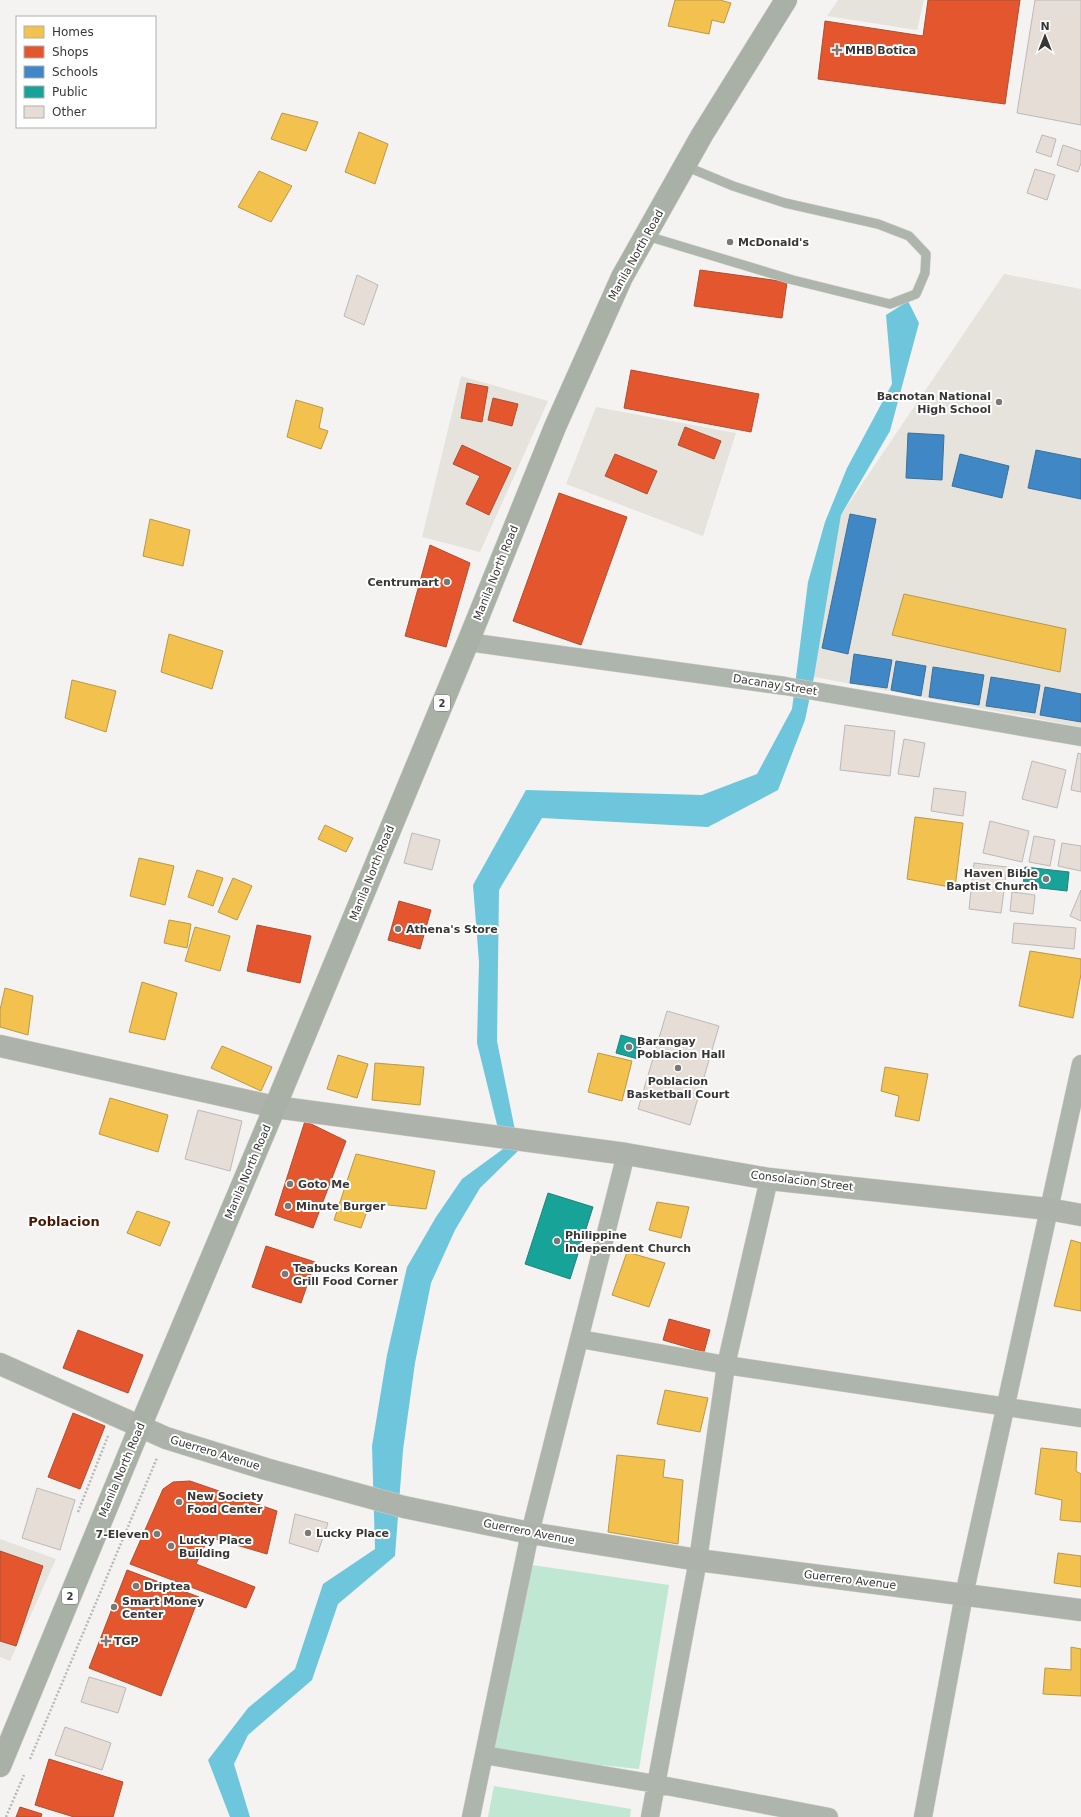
<svg xmlns="http://www.w3.org/2000/svg" width="1081" height="1817" viewBox="0 0 1081 1817" font-family="'DejaVu Sans',sans-serif">
  <rect width="100%" height="100%" fill="#f4f3f1"/>
  <!-- built -->
  <path fill="#e5e3dc" d="M838 0H924L917 30 827 16Z
    M1004 274 1081 289V727L814 677 841 515Z
    M461 376 548 401 480 552 422 537Z
    M596 407 736 433 703 536 566 484Z
    M0 1539 56 1559 10 1661 0 1657Z"/>
  <!-- green -->
  <path fill="#c0e7d1" d="M532 1565 669 1585 639 1769 493 1754Z
    M494 1786 631 1809 630 1817H488Z"/>
  <!-- water -->
  <path fill="#6dc6db" d="M908 301 919 323 890 431 841 515 814 677 805 720 778 790 708 827 542 818 499 890 497 1041 519 1150 480 1188 455 1230 431 1283 415 1363 403 1450 395 1556 338 1604 312 1680 248 1735 234 1764 250 1817H230L208 1760 248 1708 295 1669 323 1584 375 1549 372 1446 387 1355 407 1267 436 1217 462 1179 503 1149 477 1043 479 962 473 885 526 790 702 795 757 774 792 709 808 582 825 522 847 468 892 384 886 315Z"/>
  <!-- homes -->
  <path fill="#f2c14e" stroke="#ba9847" d="M675 0H720L731 3 724 23 712 20 709 34 668 26Z
    M282 113 318 122 306 151 271 139Z
    M359 132 388 144 375 184 345 172Z
    M259 171 292 186 271 222 238 207Z
    M296 400 323 408 319 428 328 431 321 449 287 437Z
    M150 519 190 530 183 566 143 556Z
    M904 594 1066 629 1060 672 892 635Z
    M169 634 223 651 212 689 161 672Z
    M72 680 116 691 106 732 65 718Z
    M915 817 963 823 955 888 907 879Z
    M325 825 353 838 346 852 318 839Z
    M139 858 174 866 165 905 130 896Z
    M197 870 223 878 213 906 188 897Z
    M233 878 252 886 237 920 218 912Z
    M169 920 191 924 187 948 164 943Z
    M195 927 230 936 220 971 185 961Z
    M1030 951 1081 959V974L1073 1018 1019 1006Z
    M142 982 177 993 165 1040 129 1032Z
    M5 988 33 996 28 1035 0 1027V1010Z
    M222 1046 272 1067 261 1091 211 1068Z
    M598 1053 632 1061 622 1101 588 1092Z
    M338 1055 368 1064 357 1098 327 1089Z
    M375 1063 424 1067 420 1105 372 1100Z
    M885 1067 928 1074 919 1121 895 1116 899 1096 881 1091Z
    M110 1098 168 1115 158 1152 99 1134Z
    M356 1154 435 1171 426 1209 370 1203 361 1228 334 1220Z
    M657 1202 689 1207 681 1238 649 1230Z
    M137 1211 170 1222 160 1246 127 1233Z
    M1071 1240 1081 1243V1311L1054 1306Z
    M627 1252 665 1263 649 1307 612 1295Z
    M665 1390 708 1398 700 1432 657 1424Z
    M1041 1448 1077 1452 1076 1471 1081 1474V1522L1060 1520 1062 1500 1035 1494Z
    M617 1455 665 1460 663 1477 683 1480 678 1544 608 1532Z
    M1058 1553 1081 1556V1587L1054 1583Z
    M1071 1647 1081 1649V1696L1043 1694 1045 1668 1071 1670Z"/>
  <!-- shops -->
  <path fill="#e4572e" stroke="#b04d30" d="M928 0H1020L1005 104 818 79 825 21 923 36Z
    M700 270 787 282 782 318 694 306Z
    M631 370 759 394 751 432 624 408Z
    M467 383 488 387 482 422 461 418Z
    M493 398 518 404 512 426 488 420Z
    M685 427 721 441 714 459 678 445Z
    M462 445 511 468 489 515 466 504 480 476 453 464Z
    M615 454 657 471 647 494 605 476Z
    M559 493 627 517 581 645 513 621Z
    M430 545 470 563 446 647 405 636Z
    M399 901 431 910 420 949 388 940Z
    M257 925 311 936 300 983 247 971Z
    M305 1121 346 1141 313 1228 275 1215Z
    M266 1246 315 1262 301 1303 252 1287Z
    M669 1319 710 1330 704 1352 663 1340Z
    M78 1330 143 1355 128 1393 63 1368Z
    M73 1413 105 1426 80 1489 48 1477Z
    M190 1481 277 1511 267 1554 209 1537 196 1564 255 1587 246 1608 130 1564 163 1489 173 1482Z
    M0 1551 43 1566 16 1646 0 1641Z
    M127 1570 199 1597 161 1696 89 1668Z
    M49 1759 123 1782 113 1817H74L35 1805Z
    M20 1807 42 1814 41 1817H16Z"/>
  <!-- schools -->
  <path fill="#3f88c5" stroke="#3d709a" d="M908 433 944 435 942 480 906 478Z
    M1036 450 1081 459V499L1028 488Z
    M960 454 1009 466 1002 498 952 486Z
    M850 514 876 519 848 654 822 648Z
    M854 654 892 660 887 688 850 683Z
    M896 661 926 666 921 696 891 690Z
    M933 667 984 675 979 705 929 697Z
    M991 677 1040 685 1035 713 986 706Z
    M1045 687 1081 694V722L1040 715Z"/>
  <!-- public -->
  <path fill="#17a398" stroke="#21837b" d="M1025 867 1069 872 1067 891 1023 886Z
    M621 1035 642 1041 638 1059 616 1053Z
    M548 1193 593 1207 570 1279 525 1264Z"/>
  <!-- building -->
  <path fill="#e6ddd6" stroke="#bab9b7" d="M1035 0H1081V125L1017 113Z
    M1042 135 1056 139 1051 157 1036 152Z
    M1063 145 1081 151V163L1078 172 1057 165Z
    M1035 169 1055 175 1047 200 1027 193Z
    M357 275 378 285 364 325 344 316Z
    M845 725 895 731 890 776 840 770Z
    M904 739 925 743 919 777 898 774Z
    M1078 753 1081 754V792L1071 790Z
    M1032 761 1066 770 1057 808 1022 799Z
    M934 788 966 792 963 816 931 811Z
    M990 821 1029 831 1022 862 983 853Z
    M412 833 440 840 432 870 404 863Z
    M1034 836 1055 840 1050 866 1029 862Z
    M1062 843 1081 846V871L1058 866Z
    M974 863 1007 867 1001 913 969 909Z
    M1081 890V921L1070 916Z
    M1012 892 1035 895 1033 914 1010 911Z
    M1014 923 1076 928 1074 949 1012 943Z
    M667 1011 719 1026 690 1125 638 1109Z
    M198 1110 242 1121 230 1171 185 1159Z
    M37 1488 75 1500 60 1550 22 1538Z
    M295 1514 328 1523 318 1552 289 1543Z
    M89 1677 126 1688 118 1713 81 1702Z
    M65 1727 111 1743 102 1770 55 1755Z"/>
  <g fill="none" stroke-linecap="round" stroke-linejoin="round">
    <!-- lane casing -->
    <g stroke="#d1d1d0" stroke-width="10">
      <path id="lane" d="M647 236 793 280 890 304 916 294 925 273 926 254 909 236 878 224 785 203 733 186 685 166"/>
    </g>
    <!-- street casing -->
    <g stroke="#d1d1d0" stroke-width="19">
      <path id="street" d="M468 642 785 686 1081 737
        M580 1339 726 1365 1081 1418
        M484 1755 656 1784 829 1817
        M471 1817 530 1533 626 1154
        M650 1817 698 1560 726 1365 769 1179
        M923 1817 964 1595 1081 1064"/>
    </g>
    <!-- secondary casing -->
    <g stroke="#d1d1d0" stroke-width="23">
      <path id="secondary" d="M0 1046 275 1107 626 1154 769 1179 1048 1209 1081 1215
        M0 1364 166 1438 266 1469 404 1507 530 1533 698 1560 1081 1610"/>
    </g>
    <!-- highway casing -->
    <g stroke="#d1d1d0" stroke-width="23">
      <path id="highway" d="M0 1766 140 1427 275 1107 468 642 555 427 622 277 702 135 786 0"/>
    </g>
    <!-- path -->
    <path stroke="#b6b9b5" stroke-width="2.5" stroke-dasharray="2 2" stroke-linecap="butt" d="M78 1512 108 1436
      M30 1759 157 1458
      M6 1817 24 1775"/>
    <!-- lane -->
    <use href="#lane" stroke="#aeb5ac" stroke-width="9"/>
    <!-- street -->
    <use href="#street" stroke="#aeb5ac" stroke-width="18"/>
    <!-- secondary -->
    <use href="#secondary" stroke="#adb3ab" stroke-width="22"/>
    <!-- highway -->
    <use href="#highway" stroke="#a9b1a7" stroke-width="22"/>
  </g>
  <!-- markers -->
  <g fill="#7a7977" stroke="#fff" stroke-width="1.5">
    <path d="M835 44h4v4h4v4h-4v4h-4v-4h-4v-4h4z"/>
    <circle cx="730" cy="242" r="4"/>
    <circle cx="999" cy="402" r="4"/>
    <circle cx="447" cy="582" r="4"/>
    <circle cx="1046" cy="879" r="4"/>
    <circle cx="398" cy="929" r="4"/>
    <circle cx="629" cy="1047" r="4"/>
    <circle cx="678" cy="1068" r="4"/>
    <circle cx="290" cy="1184" r="4"/>
    <circle cx="288" cy="1206" r="4"/>
    <circle cx="557" cy="1241" r="4"/>
    <circle cx="285" cy="1274" r="4"/>
    <circle cx="179" cy="1502" r="4"/>
    <circle cx="308" cy="1533" r="4"/>
    <circle cx="157" cy="1534" r="4"/>
    <circle cx="171" cy="1546" r="4"/>
    <circle cx="136" cy="1586" r="4"/>
    <circle cx="114" cy="1607" r="4"/>
    <path d="M104 1635h4v4h4v4h-4v4h-4v-4h-4v-4h4z"/>
  </g>
  <g text-anchor="middle" dominant-baseline="central" stroke-width="4" stroke-linejoin="round" paint-order="stroke">
    <!-- shield labels -->
    <g fill="#fff" stroke="#747372" stroke-width="1">
      <rect x="434" y="695" width="16" height="16" rx="3"/>
      <rect x="62" y="1588" width="16" height="16" rx="3"/>
    </g>
    <g font-size="10" font-weight="bold" fill="#383736">
      <text x="442" y="703">2</text>
      <text x="70" y="1596">2</text>
    </g>
    <!-- poi labels -->
    <g font-size="11" font-weight="bold" fill="#383736" stroke="#fff" text-anchor="start">
      <text x="845" y="50">MHB Botica</text>
      <text x="738" y="242">McDonald's</text>
      <text x="991" y="396" text-anchor="end">Bacnotan National<tspan x="991" dy="13">High School</tspan></text>
      <text x="439" y="582" text-anchor="end">Centrumart</text>
      <text x="1038" y="873" text-anchor="end">Haven Bible<tspan x="1038" dy="13">Baptist Church</tspan></text>
      <text x="406" y="929">Athena's Store</text>
      <text x="637" y="1041">Barangay<tspan x="637" dy="13">Poblacion Hall</tspan></text>
      <text x="678" y="1081" text-anchor="middle">Poblacion<tspan x="678" dy="13">Basketball Court</tspan></text>
      <text x="298" y="1184">Goto Me</text>
      <text x="296" y="1206">Minute Burger</text>
      <text x="565" y="1235">Philippine<tspan x="565" dy="13">Independent Church</tspan></text>
      <text x="293" y="1268">Teabucks Korean<tspan x="293" dy="13">Grill Food Corner</tspan></text>
      <text x="187" y="1496">New Society<tspan x="187" dy="13">Food Center</tspan></text>
      <text x="316" y="1533">Lucky Place</text>
      <text x="149" y="1534" text-anchor="end">7-Eleven</text>
      <text x="179" y="1540">Lucky Place<tspan x="179" dy="13">Building</tspan></text>
      <text x="144" y="1586">Driptea</text>
      <text x="122" y="1601">Smart Money<tspan x="122" dy="13">Center</tspan></text>
      <text x="114" y="1641">TGP</text>
    </g>
    <!-- street labels -->
    <g font-size="11" fill="#383736" stroke="#fff">
      <text transform="translate(636 255) rotate(-61)">Manila North Road</text>
      <text transform="translate(496 573) rotate(-68)">Manila North Road</text>
      <text transform="translate(775 685) rotate(9)">Dacanay Street</text>
      <text transform="translate(372 873) rotate(-68)">Manila North Road</text>
      <text transform="translate(248 1172) rotate(-67)">Manila North Road</text>
      <text transform="translate(802 1181) rotate(7)">Consolacion Street</text>
      <text transform="translate(215 1453) rotate(17)">Guerrero Avenue</text>
      <text transform="translate(122 1470) rotate(-67)">Manila North Road</text>
      <text transform="translate(529 1532) rotate(11)">Guerrero Avenue</text>
      <text transform="translate(850 1580) rotate(7)">Guerrero Avenue</text>
    </g>
    <!-- quarter labels -->
    <g font-size="13" font-weight="bold" fill="#481900" stroke="#fff">
      <text x="64" y="1221">Poblacion</text>
    </g>
  </g>
  <!-- legend -->
  <rect x="16" y="16" width="140" height="112" fill="#ffffff" stroke="#afafaf"/>
  <rect x="24" y="26" width="20" height="12" fill="#f2c14e" stroke="#afafaf"/>
  <text x="52" y="36" font-size="12" fill="#383736">Homes</text>
  <rect x="24" y="46" width="20" height="12" fill="#e4572e" stroke="#afafaf"/>
  <text x="52" y="56" font-size="12" fill="#383736">Shops</text>
  <rect x="24" y="66" width="20" height="12" fill="#3f88c5" stroke="#afafaf"/>
  <text x="52" y="76" font-size="12" fill="#383736">Schools</text>
  <rect x="24" y="86" width="20" height="12" fill="#17a398" stroke="#afafaf"/>
  <text x="52" y="96" font-size="12" fill="#383736">Public</text>
  <rect x="24" y="106" width="20" height="12" fill="#e6ddd6" stroke="#afafaf"/>
  <text x="52" y="116" font-size="12" fill="#383736">Other</text>
  <!-- north arrow -->
  <g transform="translate(1045 36)" stroke="#ffffff" stroke-width="3" paint-order="stroke">
  <path d="M0-3L7 15L0 10L-7 15Z" fill="#383736"/>
  <text y="-6" font-size="11" font-weight="bold" text-anchor="middle" fill="#383736">N</text>
  </g>
</svg>
